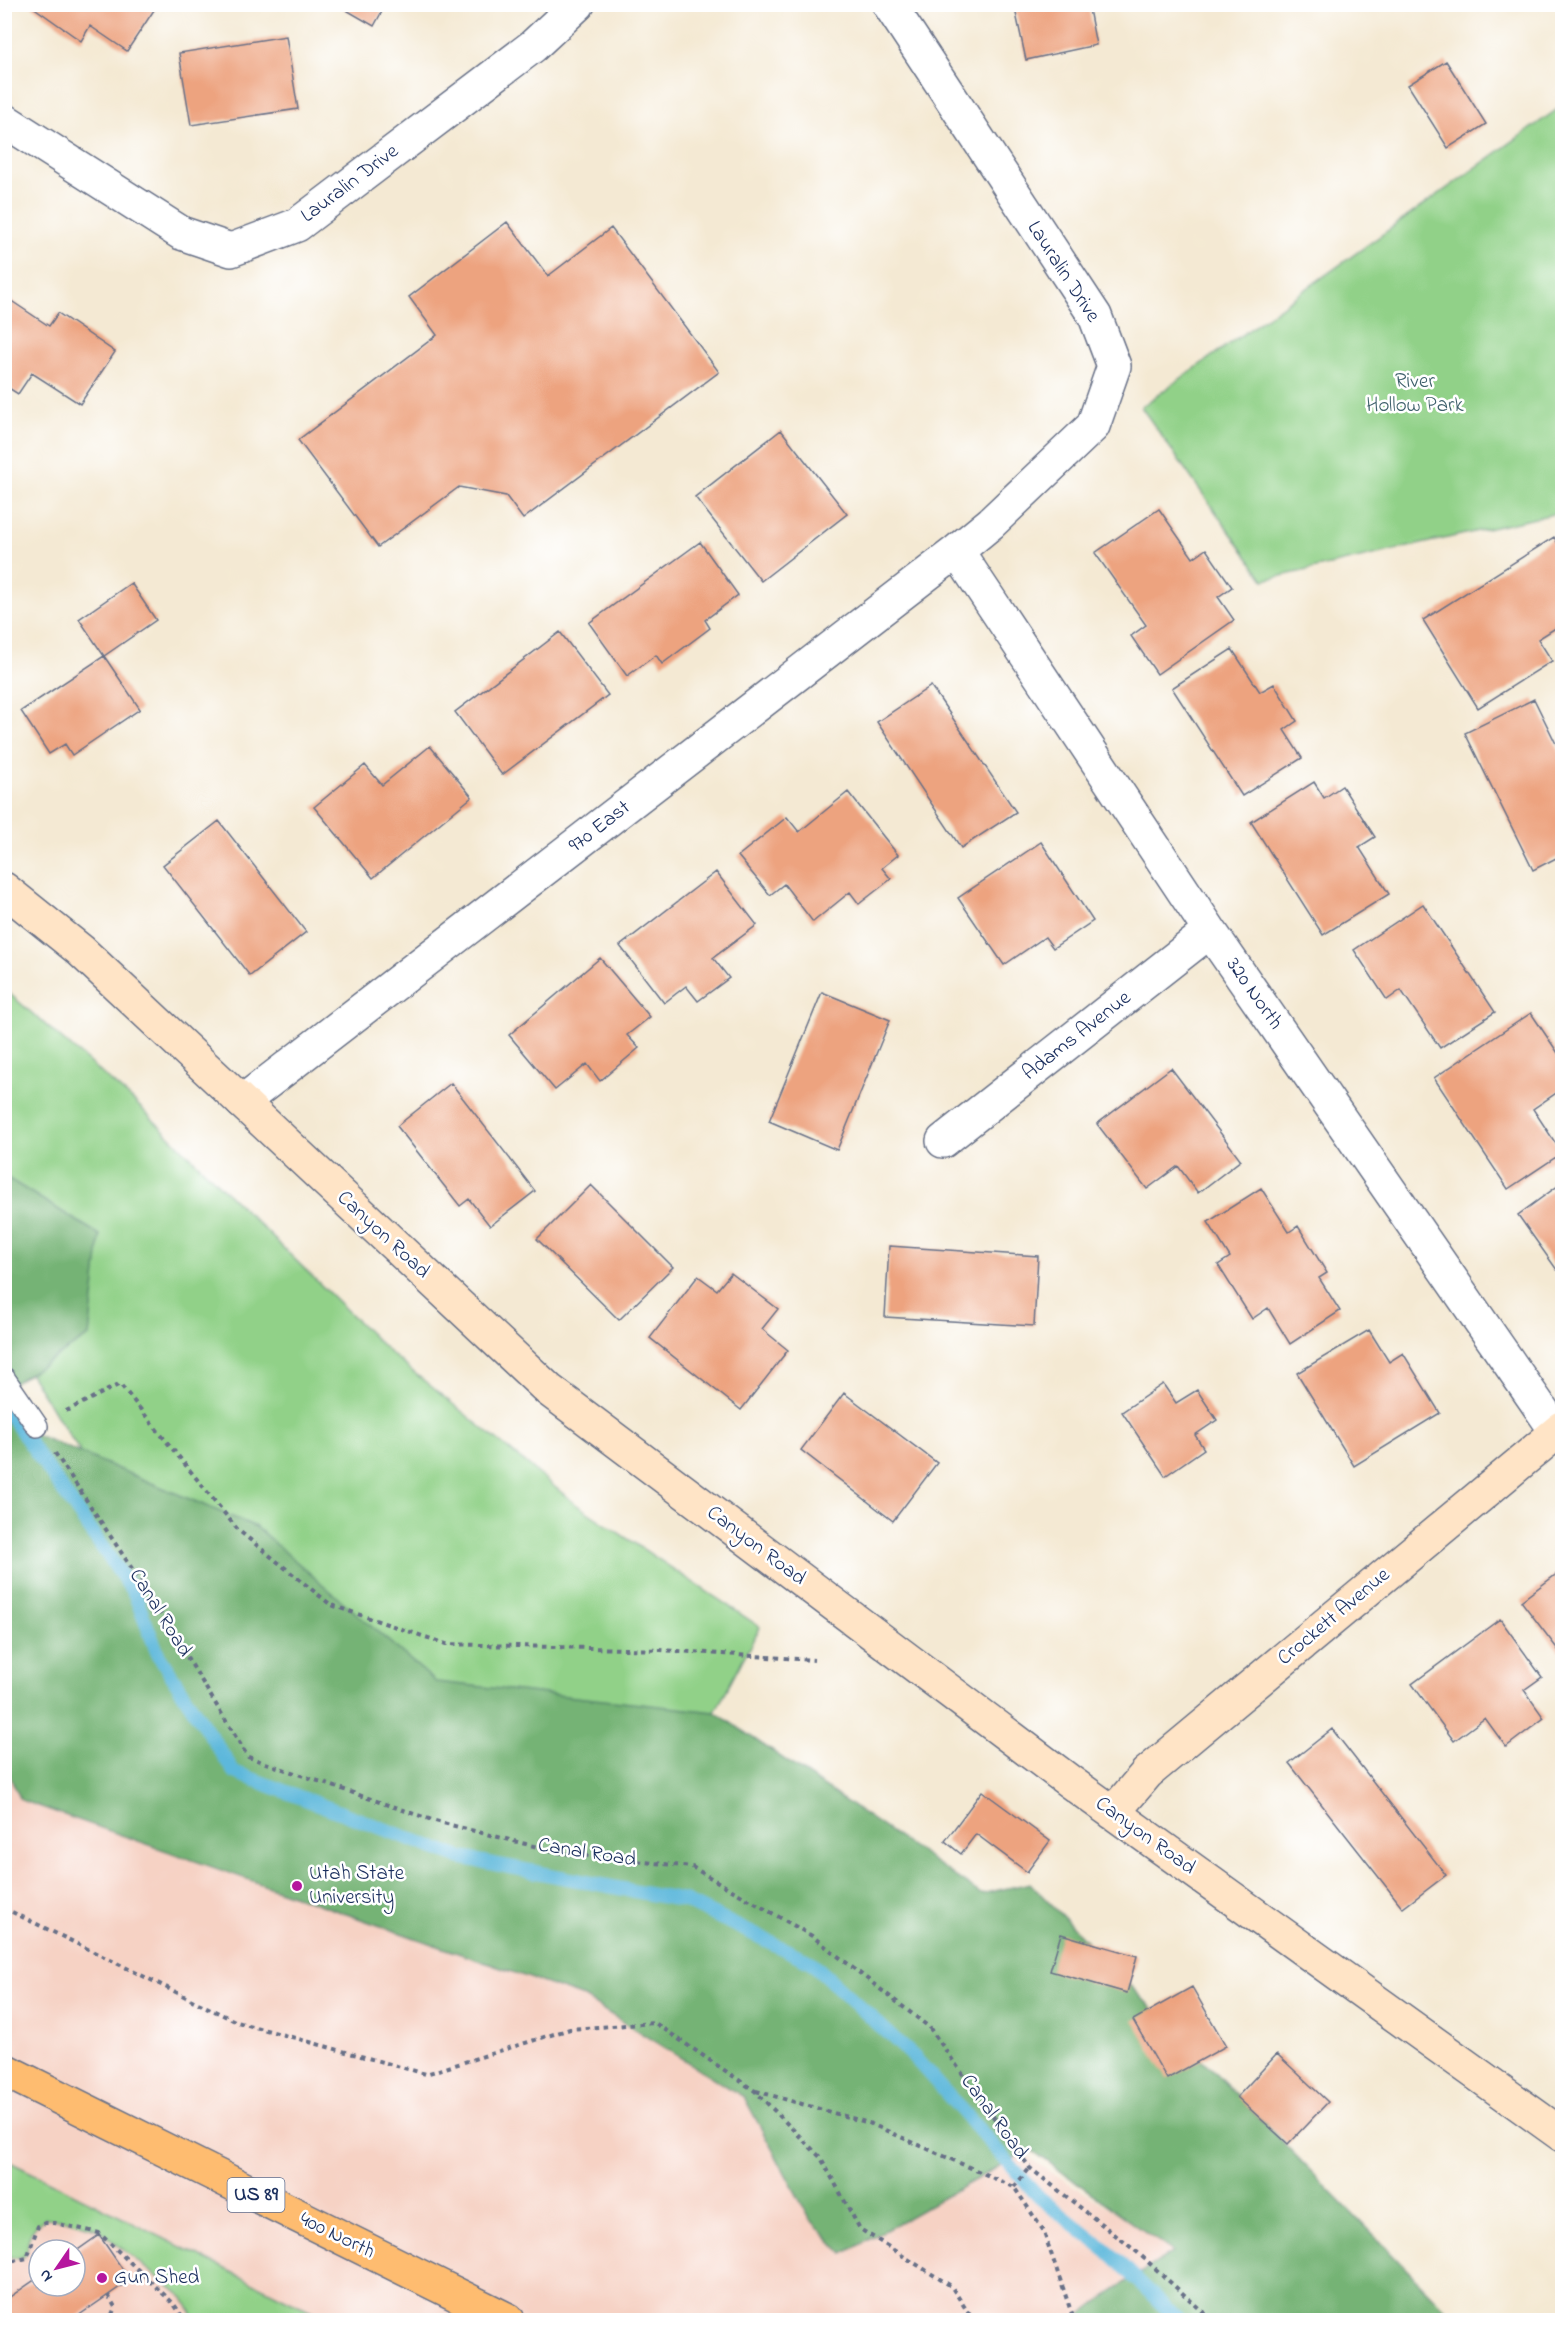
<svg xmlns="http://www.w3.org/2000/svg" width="1567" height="2325" viewBox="0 0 1567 2325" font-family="'Indie Flower',sans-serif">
  <rect width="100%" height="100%" fill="#fff"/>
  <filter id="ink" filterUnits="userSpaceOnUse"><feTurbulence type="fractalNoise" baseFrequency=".0167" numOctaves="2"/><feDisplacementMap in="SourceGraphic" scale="12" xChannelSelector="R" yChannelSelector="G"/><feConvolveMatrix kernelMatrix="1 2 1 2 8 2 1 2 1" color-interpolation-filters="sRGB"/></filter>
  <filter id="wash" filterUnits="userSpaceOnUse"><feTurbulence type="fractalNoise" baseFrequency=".008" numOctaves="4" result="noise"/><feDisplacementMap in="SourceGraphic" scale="24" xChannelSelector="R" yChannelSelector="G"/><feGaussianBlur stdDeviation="1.35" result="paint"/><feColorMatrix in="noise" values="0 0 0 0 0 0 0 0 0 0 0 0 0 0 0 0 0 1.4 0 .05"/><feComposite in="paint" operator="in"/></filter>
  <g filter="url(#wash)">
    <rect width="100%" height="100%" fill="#f4e9d3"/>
    <!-- built -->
    <path fill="#f6d2c4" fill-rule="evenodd" d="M5 1523 1290 2320H5ZM39 2250H75V2286H39Z"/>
    <!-- green -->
    <path fill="#91d188" stroke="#568073" stroke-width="1.5" d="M1562 106V512L1264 580 1141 407Z
      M4 989 135 1102 390 1353 577 1505 760 1627 715 1712 422 1700 102 1486 5 1335Z
      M4 2159 290 2301 331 2320H195L184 2298 97 2229 66 2220 45 2218C39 2223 31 2230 29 2238 27 2245 29 2250 24 2257L5 2259Z"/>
    <!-- forest -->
    <path fill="#74b374" stroke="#487169" stroke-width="1.5" d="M4 1176 100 1235 89 1336 5 1389Z
      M4 1421 256 1527 436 1682 715 1712 981 1894 1030 1883 1456 2320H1074L1111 2292 1173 2252 1030 2149 843 2254 810 2219 744 2097 581 1996 21 1800 4 1764Z"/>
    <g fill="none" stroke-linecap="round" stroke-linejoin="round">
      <!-- stream -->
      <path stroke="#5db8db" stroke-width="14" d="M4 1406 134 1593 159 1656 234 1772 458 1857 685 1901 811 1962 914 2057 1039 2197 1113 2256 1178 2320"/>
    </g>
    <g id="blocks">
      <!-- building -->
      <path fill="#eda37f" d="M29 4H158L127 51 90 26 81 41Z
        M336 4H386L374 26Z
        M1014 4H1088L1096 45 1026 60Z
        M286 36 298 109 191 125 179 53Z
        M1446 61 1486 124 1448 148 1408 85Z
        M507 222 548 276 611 228 719 372 523 519 506 496 459 487 378 547 298 440 437 335 409 297Z
        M4 296 49 326 58 313 115 352 80 404 32 373 18 394 4 385Z
        M781 430 847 514 761 581 695 497Z
        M1159 509 1193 558 1206 549 1232 587 1218 597 1234 620 1157 674 1131 636 1146 625 1095 553Z
        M1554 537 1562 551V624L1538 639 1552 661 1478 708 1423 620Z
        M700 542 738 595 705 620 710 628 662 664 656 655 627 676 589 623Z
        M131 583 156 620 104 656 79 619Z
        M560 632 608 695 502 775 455 712Z
        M1232 649 1260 692 1274 684 1297 721 1284 730 1302 758 1242 796 1172 688Z
        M104 656 140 709 72 755 65 744 49 754 21 711Z
        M931 686 1016 812 961 848 877 722Z
        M1534 699 1562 756V855L1533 870 1465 733Z
        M430 746 472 797 373 878 314 807 365 765 382 785Z
        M1314 782 1324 798 1342 786 1375 837 1359 847 1389 894 1323 935 1251 822Z
        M848 792 898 855 882 868 891 879 859 904 850 892 813 922 784 884 770 895 738 856 787 817 799 832Z
        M219 821 306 932 250 976 163 865Z
        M1041 842 1093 921 1053 948 1045 937 1004 965 958 898Z
        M716 872 757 925 713 958 729 978 698 1001 686 986 664 1003 620 946Z
        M1423 904 1495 1012 1440 1048 1401 990 1387 1000 1354 950Z
        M600 958 650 1017 627 1035 639 1048 600 1081 587 1064 555 1090 509 1035Z
        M822 992 890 1020 837 1150 769 1121Z
        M1531 1013 1562 1059V1089L1533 1109 1562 1153 1508 1189 1434 1078Z
        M1171 1068 1241 1160 1198 1193 1178 1166 1147 1189 1097 1124Z
        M451 1083 535 1191 490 1226 469 1199 460 1206 397 1126Z
        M1562 1183V1266L1557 1270 1518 1215Z
        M591 1185 673 1267 619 1320 537 1239Z
        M1261 1188 1289 1232 1298 1226 1327 1273 1319 1278 1340 1311 1290 1344 1268 1308 1252 1319 1218 1265 1230 1257 1208 1222Z
        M889 1246 1038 1256 1034 1326 885 1317Z
        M731 1273 778 1309 762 1329 788 1350 741 1410 650 1338 698 1276 717 1290Z
        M1369 1330 1389 1362 1403 1353 1440 1413 1354 1466 1297 1373Z
        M1163 1384 1176 1403 1197 1390 1217 1420 1195 1435 1204 1449 1165 1476 1122 1412Z
        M844 1393 937 1463 893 1521 801 1450Z
        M1562 1570V1649L1559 1651 1521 1601Z
        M1500 1619 1542 1677 1524 1690 1544 1718 1506 1747 1485 1718 1454 1741 1412 1684Z
        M1332 1729 1446 1875 1403 1908 1289 1763Z
        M982 1791 1050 1841 1027 1872 976 1834 961 1854 945 1841Z
        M1061 1934 1137 1956 1127 1993 1050 1971Z
        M1192 1987 1226 2046 1167 2079 1133 2020Z
        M1277 2054 1328 2102 1288 2144 1237 2097Z
        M99 2235 130 2280 72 2320H4V2301L39 2277V2286H75V2252Z"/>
    </g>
  </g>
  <g filter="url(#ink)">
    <use href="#blocks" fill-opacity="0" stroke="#677087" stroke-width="1.5"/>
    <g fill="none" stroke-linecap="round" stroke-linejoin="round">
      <!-- lane casing -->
      <g stroke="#677087" stroke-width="24">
        <path id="lane" d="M4 1378 37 1426"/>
      </g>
      <!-- street casing -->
      <g stroke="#677087" stroke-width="36">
        <path id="street" d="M4 120 181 233 231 250 297 225 533 46 578 4
          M957 551 1210 931 1557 1432
          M242 1102 957 551 991 523 1093 426 1114 366 1095 316 889 4
          M943 1141 1210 931"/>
      </g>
      <!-- secondary casing -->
      <g stroke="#677087" stroke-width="36">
        <path id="secondary" d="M4 889 80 950 549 1390 1069 1781 1562 2135
          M1113 1813 1147 1773 1562 1428"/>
      </g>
      <!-- primary casing -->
      <g stroke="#677087" stroke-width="36">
        <path id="primary" d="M4 2070 508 2320"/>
      </g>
      <!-- path -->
      <path stroke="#677087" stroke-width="4" stroke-dasharray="4.5 4.5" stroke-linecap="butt" d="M66 1411 120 1384 238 1530 331 1605 446 1644 661 1650 814 1660
        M55 1453 145 1588 248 1757 435 1821 561 1853 692 1867 812 1936 929 2027 1030 2168 1137 2252 1212 2320
        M4 1908 237 2022 426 2074 570 2029 655 2023 755 2091 821 2158 860 2229 951 2286 973 2320
        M756 2091 869 2123 1014 2187 1043 2230 1074 2320
        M1014 2187 1030 2168
        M4 2263 27 2258 38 2226 45 2223H55L99 2233 173 2303 185 2320
        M108 2295 115 2307 110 2320"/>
      <!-- lane -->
      <use href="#lane" stroke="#fff" stroke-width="21"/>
      <!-- street -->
      <use href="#street" stroke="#fff" stroke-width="33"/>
      <!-- secondary -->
      <use href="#secondary" stroke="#ffe4c6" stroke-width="33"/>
      <!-- primary -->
      <use href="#primary" stroke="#febc70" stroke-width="33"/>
    </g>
  </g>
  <!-- markers -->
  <g fill="#b5179e" stroke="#fff" stroke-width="2">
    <circle cx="297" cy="1886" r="6"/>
    <circle cx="102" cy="2278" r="6"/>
  </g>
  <g text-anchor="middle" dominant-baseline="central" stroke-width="5" stroke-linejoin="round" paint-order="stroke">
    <!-- shield labels -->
    <rect fill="#fff" stroke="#5f6d8e" stroke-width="1.5" x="227.5" y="2178" width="57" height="34" rx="4.5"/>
    <g font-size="20" font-weight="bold" fill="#1b2f5e">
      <text x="256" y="2195">US 89</text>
    </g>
    <!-- street labels -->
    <g font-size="21" fill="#1b2f5e" stroke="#fff">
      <text transform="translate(350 184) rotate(-37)">Lauralin Drive</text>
      <text transform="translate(1063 272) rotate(57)">Lauralin Drive</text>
      <text transform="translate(600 827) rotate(-38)">970 East</text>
      <text transform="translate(1254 994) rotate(55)">320 North</text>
      <text transform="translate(1077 1036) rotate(-38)">Adams Avenue</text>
      <text transform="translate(383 1235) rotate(43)">Canyon Road</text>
      <text transform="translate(756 1546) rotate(37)">Canyon Road</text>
      <text transform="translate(160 1613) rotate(58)">Canal Road</text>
      <text transform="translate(1334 1617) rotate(-40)">Crockett Avenue</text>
      <text transform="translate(1145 1836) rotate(36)">Canyon Road</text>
      <text transform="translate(587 1853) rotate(9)">Canal Road</text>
      <text transform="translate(994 2117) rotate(54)">Canal Road</text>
      <text transform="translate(337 2236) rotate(26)">400 North</text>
    </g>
    <!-- park labels -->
    <g font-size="21" fill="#3e606b" stroke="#fff">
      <text x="1415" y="382">River<tspan x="1415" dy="24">Hollow Park</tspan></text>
    </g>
    <!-- poi labels -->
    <g font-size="21" fill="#1b2f5e" stroke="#fff" text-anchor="start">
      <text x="309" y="1874">Utah State<tspan x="309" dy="24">University</tspan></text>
      <text x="114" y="2278">Gun Shed</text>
    </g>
  </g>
  <!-- margin -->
  <rect width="1567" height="2325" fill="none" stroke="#fff" stroke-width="24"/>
  <!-- north arrow -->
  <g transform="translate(57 2268) rotate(235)"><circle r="28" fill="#ffffff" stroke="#a4acbf" stroke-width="1.5"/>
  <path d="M0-4.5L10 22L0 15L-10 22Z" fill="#b5179e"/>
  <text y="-9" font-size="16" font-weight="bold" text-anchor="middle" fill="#1b2f5e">N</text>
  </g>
</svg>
